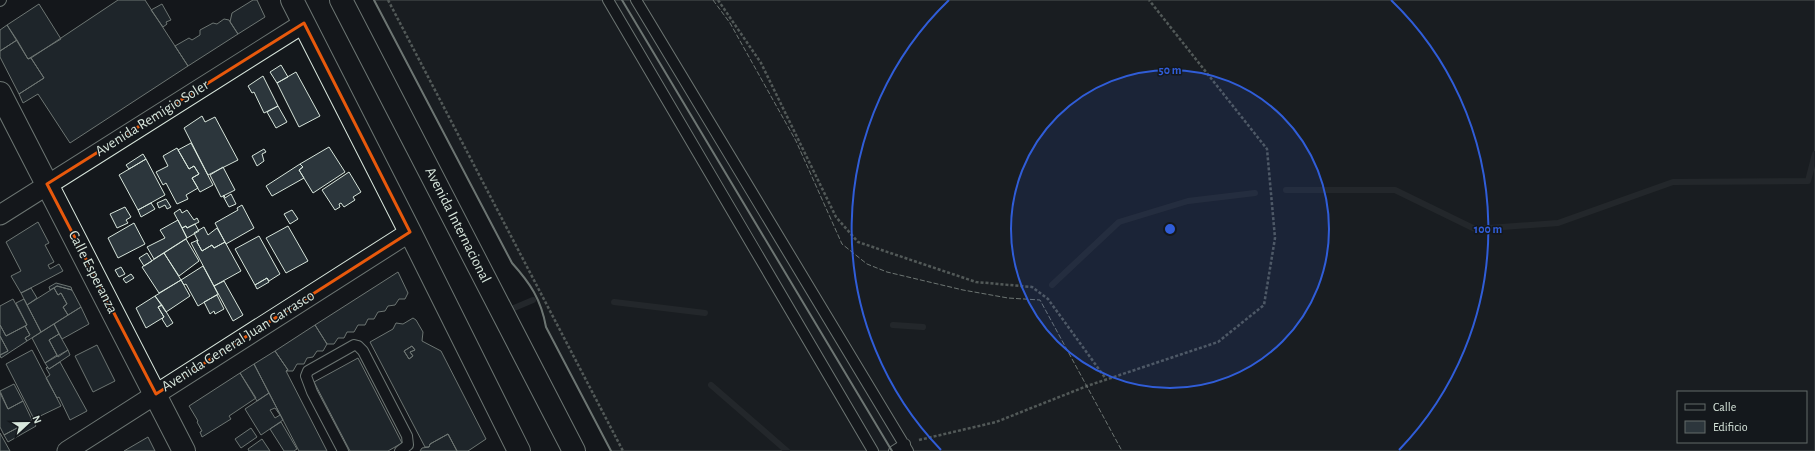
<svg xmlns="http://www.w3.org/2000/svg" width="1815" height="451" viewBox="0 0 1815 451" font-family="'Alegreya Sans',sans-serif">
  <rect width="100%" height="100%" fill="#14181c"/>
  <!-- grass -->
  <path fill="#202428" stroke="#939e99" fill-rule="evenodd" d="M374 0H1815V451H611L546 327C541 299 530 283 512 263ZM1678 392H1806V442H1678Z"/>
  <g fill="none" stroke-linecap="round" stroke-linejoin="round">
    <!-- stream -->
    <path stroke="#363b3e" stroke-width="6" d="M1286 190H1395L1475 229 1558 223 1673 182 1808 181 1815 154
      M1052 285 1119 222 1188 201 1255 193
      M614 302 705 313
      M514 308 533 300
      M893 325 923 327
      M711 385 787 451"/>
  </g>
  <!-- building -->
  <path fill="#2c363c" stroke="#d8e6dc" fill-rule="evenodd" d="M118 0H145L188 66 70 143 38 94 23 103 19 94 44 78 31 58Z
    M253 0H257L265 17 238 34 230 22 232 13Z
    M39 4 61 39 28 59 7 25Z
    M162 4 171 20 166 22 167 24 163 27 151 10Z
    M224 19 229 20 238 34 188 66 175 46 189 38 192 40 200 35V30L213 23 217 24Z
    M7 25 17 40 0 51V30Z
    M17 40 28 59 31 58 44 78 19 94 0 57V51Z
    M281 65 288 77 277 83 270 72Z
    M296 72 320 116 299 127 277 83Z
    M263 76 278 106 264 113 254 92 252 93 248 86Z
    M278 106 287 122 276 128 267 112Z
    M202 116 205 122 215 117 238 160 208 175 184 128Z
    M191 143 213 185 200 192 192 178 199 174 194 166 189 169 178 150Z
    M329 147 345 172 313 193 299 170 303 167 300 164Z
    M177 148 189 169 194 166 199 174 192 178 198 188 186 195 188 199 177 204 166 183 163 185 156 172 168 166 163 156Z
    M264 149 266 152 262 154 264 161 257 166 252 156Z
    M143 154 146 159 129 169 126 165Z
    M146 159 165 195 138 210 119 175Z
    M300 164 303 167 299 170 304 178 272 196 266 186Z
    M223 167 235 190 221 197 210 175Z
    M349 172 361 192 353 197 355 200 344 207 341 203 339 204 340 207 335 210 322 190Z
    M231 194 236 204 229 207 223 196 224 195 225 198Z
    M166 199 171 207 167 209 165 205 159 208 157 203Z
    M151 203 155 209 141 217 138 210Z
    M242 205 254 228 226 244 215 223 238 210 237 208Z
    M125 207 131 217 126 220 128 223 117 228 110 214Z
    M180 209 182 213 187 210 194 220 197 218 199 222 187 228 186 226 182 228 174 213Z
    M292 210 298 219 290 224 284 214Z
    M178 220 187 238 154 259 147 247 165 238 160 230Z
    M38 222 49 243 45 245 54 262 48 265 50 269 59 264 63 271 21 293 11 276 21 271 6 242Z
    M134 223 145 244 118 258 108 238Z
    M195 224 199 231 187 238 182 228 186 226 187 228Z
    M288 226 308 261 286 273 266 238Z
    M204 227 208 235 217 228 225 242 214 248 212 245 202 251 197 242 198 241 194 233Z
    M259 236 280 274 269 281 267 278 255 285 235 249Z
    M186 239 199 261 179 276 164 253Z
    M198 240 197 242 202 251 212 245 214 248 225 242 241 271 214 286 191 243Z
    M147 253 152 261 144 266 139 258Z
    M164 253 181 280 159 293 142 267Z
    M203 266 218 294 198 306 186 284 184 285 181 280Z
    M121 267 125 274 119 277 115 270Z
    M398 272 408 293 405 299H399L395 305 388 306 385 311 378 312 374 319H368L365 325H358L354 332H347L344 338H338L334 344H327L315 325Z
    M131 274 134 278 126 283 123 279Z
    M267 278 269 282 257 289 255 285Z
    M181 280 190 296 166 312 155 296Z
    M224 281 243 315 233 321 214 286Z
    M56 283 71 287 72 290 57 286 50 290 49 287Z
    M57 286 72 290 81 307 68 315 63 307 67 304 61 293 58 295 54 288Z
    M31 288 37 298 27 305 21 293Z
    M54 288 58 295 61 293 67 304 63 307 68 315 41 332 27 305Z
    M217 295 224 309 215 314 214 311 210 314 204 302Z
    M155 296 162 305 158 307 164 317 146 328 136 308Z
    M13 299 27 325 6 336 0 325V306Z
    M24 299 41 332 27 341 25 338 30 335 25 326 27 325 16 303Z
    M162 305 173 323 167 327 162 319 164 317 158 307Z
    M81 307 89 324 62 339 54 324Z
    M413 318 416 320 423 332 422 341 441 351 486 439 468 451H457L448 434 430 444 429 447H425L370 342 393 329 396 323 403 324ZM412 346 415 350 410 352 413 356 409 359 404 351Z
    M54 324 59 334 49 340 57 355 45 363 32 338Z
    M0 325 6 336 25 326 30 335 25 338 27 341 1 358 0 355 8 351 0 336Z
    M315 325 327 344 323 351H317L313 357 307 358 304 364H297L293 371H286L288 370 275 351Z
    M59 334 68 350 58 357 49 340Z
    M0 336 8 351 0 355Z
    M97 345 115 381 93 392 75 356Z
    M412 346 415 350 410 352 413 356 409 359 404 351Z
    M32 350 61 406 34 419 6 364Z
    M68 350 70 355 49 369 45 363Z
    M275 351 288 370 286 371 327 451H299L254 364Z
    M358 358 402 443 388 451H350L314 382Z
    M60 362 87 411 70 420 59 397 57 398 46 378 50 375 46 368 47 367 49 369Z
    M254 364 269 393 257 401 240 373Z
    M240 373 256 398 229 416 231 419 202 437 200 432 202 431 197 422 198 421 189 406Z
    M14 384 23 401 8 409 0 391Z
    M0 393 8 409 23 401 32 420 4 435 0 427Z
    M269 393 283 420 261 435 245 409ZM275 408 280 415 275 418 270 410Z
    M32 420 36 426 8 442 4 435Z
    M281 422 297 449 294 451H284L270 429Z
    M251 428 257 437 241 448 235 439Z
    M0 433 10 451H0Z
    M448 434 457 451H420L422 448 429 447 430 444Z
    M148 437 155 451H124Z
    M262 439 270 451H249L248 449Z"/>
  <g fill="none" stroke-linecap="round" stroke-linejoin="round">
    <!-- service casing -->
    <g stroke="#d8e6dc" stroke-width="12">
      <path id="service" d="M608 0 873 451
        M636 0 908 451
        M0 1 1 0
        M343 451 312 392 306 376 308 371 354 345 358 346 363 351 407 436 408 445 400 451
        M894 451 905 444"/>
    </g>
    <!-- minor casing -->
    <g stroke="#d8e6dc" stroke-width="21">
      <path id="minor" d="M0 215 304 23
        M67 451 410 232"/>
    </g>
    <!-- tertiary casing -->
    <g stroke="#d8e6dc" stroke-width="24">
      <path id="tertiary" d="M0 93 184 451"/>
    </g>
    <!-- trunk casing -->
    <g stroke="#d8e6dc" stroke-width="24">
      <path id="trunk" d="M292 0 410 232 519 451"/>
    </g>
    <!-- motorway casing -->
    <g stroke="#d8e6dc" stroke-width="24">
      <path id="motorway" d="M341 0 574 451"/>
    </g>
    <!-- path -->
    <path stroke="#9da8a2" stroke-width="2.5" stroke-dasharray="3 2" stroke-linecap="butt" d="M388 0 623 451
      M718 0 761 63 836 217 858 242 976 282 1032 287 1048 299 1106 379
      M919 440 996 422 1087 386 1218 342 1264 305 1275 238 1267 149 1149 0"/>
    <!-- service -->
    <use href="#service" stroke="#14181c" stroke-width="10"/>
    <!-- minor -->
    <use href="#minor" stroke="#14181c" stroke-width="19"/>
    <!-- tertiary -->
    <use href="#tertiary" stroke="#14181c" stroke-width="22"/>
    <!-- trunk -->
    <use href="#trunk" stroke="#14181c" stroke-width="22"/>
    <!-- motorway -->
    <use href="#motorway" stroke="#14181c" stroke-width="22"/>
    <!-- fence -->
    <path stroke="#d8e6dc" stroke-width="1" stroke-dasharray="5 2" stroke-linecap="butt" d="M713 0 730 23 796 141 842 244 867 264 887 272 963 290 1008 298 1040 300 1122 451"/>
    <!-- wall -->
    <path stroke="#d8e6dc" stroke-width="2" d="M374 0 512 263C530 283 541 299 546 327L611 451
      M622 0 892 451"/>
  </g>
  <!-- marked area -->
  <path d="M0 0H1815V451H0ZM304 23 410 232 156 394 47 184Z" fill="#14181c" fill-opacity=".55" fill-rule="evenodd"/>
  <path fill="none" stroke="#e8590c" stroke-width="3" stroke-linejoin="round" d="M304 23 410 232 156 394 47 184Z"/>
  <!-- distance rings -->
  <circle cx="1170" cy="229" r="159" fill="#305dd8" fill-opacity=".12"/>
  <g fill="none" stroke="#305dd8" stroke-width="2">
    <circle cx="1170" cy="229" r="159"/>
    <path d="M941 450A318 318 0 0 1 949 0M1391 0A318 318 0 0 1 1399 450"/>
  </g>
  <g text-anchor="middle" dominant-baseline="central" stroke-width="3" stroke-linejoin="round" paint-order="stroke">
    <!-- street labels -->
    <g font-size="15" fill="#d8e6dc" stroke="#14181c">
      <text transform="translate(152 118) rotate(-32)">Avenida Remigio Soler</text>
      <text transform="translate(458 225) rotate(63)">Avenida Internacional</text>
      <text transform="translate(93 272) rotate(63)">Calle Esperanza</text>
      <text transform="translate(238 341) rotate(-32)">Avenida General Juan Carrasco</text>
    </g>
  </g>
  <circle cx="1170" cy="229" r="6" fill="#305dd8" stroke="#14181c" stroke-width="2"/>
  <g font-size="12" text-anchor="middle" font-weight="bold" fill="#305dd8" stroke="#14181c" stroke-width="3" stroke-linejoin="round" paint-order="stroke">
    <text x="1170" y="74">50 m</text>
    <text x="1488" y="233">100 m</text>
  </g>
  <!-- legend -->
  <rect x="1677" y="391" width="130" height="52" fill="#14181c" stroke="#626a69"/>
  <rect x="1685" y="404" width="20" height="6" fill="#14181c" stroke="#626a69"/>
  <text x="1713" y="411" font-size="12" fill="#d8e6dc">Calle</text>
  <rect x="1685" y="421" width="20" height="12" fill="#2c363c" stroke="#626a69"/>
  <text x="1713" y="431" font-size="12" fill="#d8e6dc">Edificio</text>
  <!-- north arrow -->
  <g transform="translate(28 423) rotate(68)" stroke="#14181c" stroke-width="3" paint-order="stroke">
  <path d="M0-3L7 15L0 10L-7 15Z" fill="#d8e6dc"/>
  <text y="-6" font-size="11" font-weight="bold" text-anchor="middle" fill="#d8e6dc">N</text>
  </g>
</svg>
